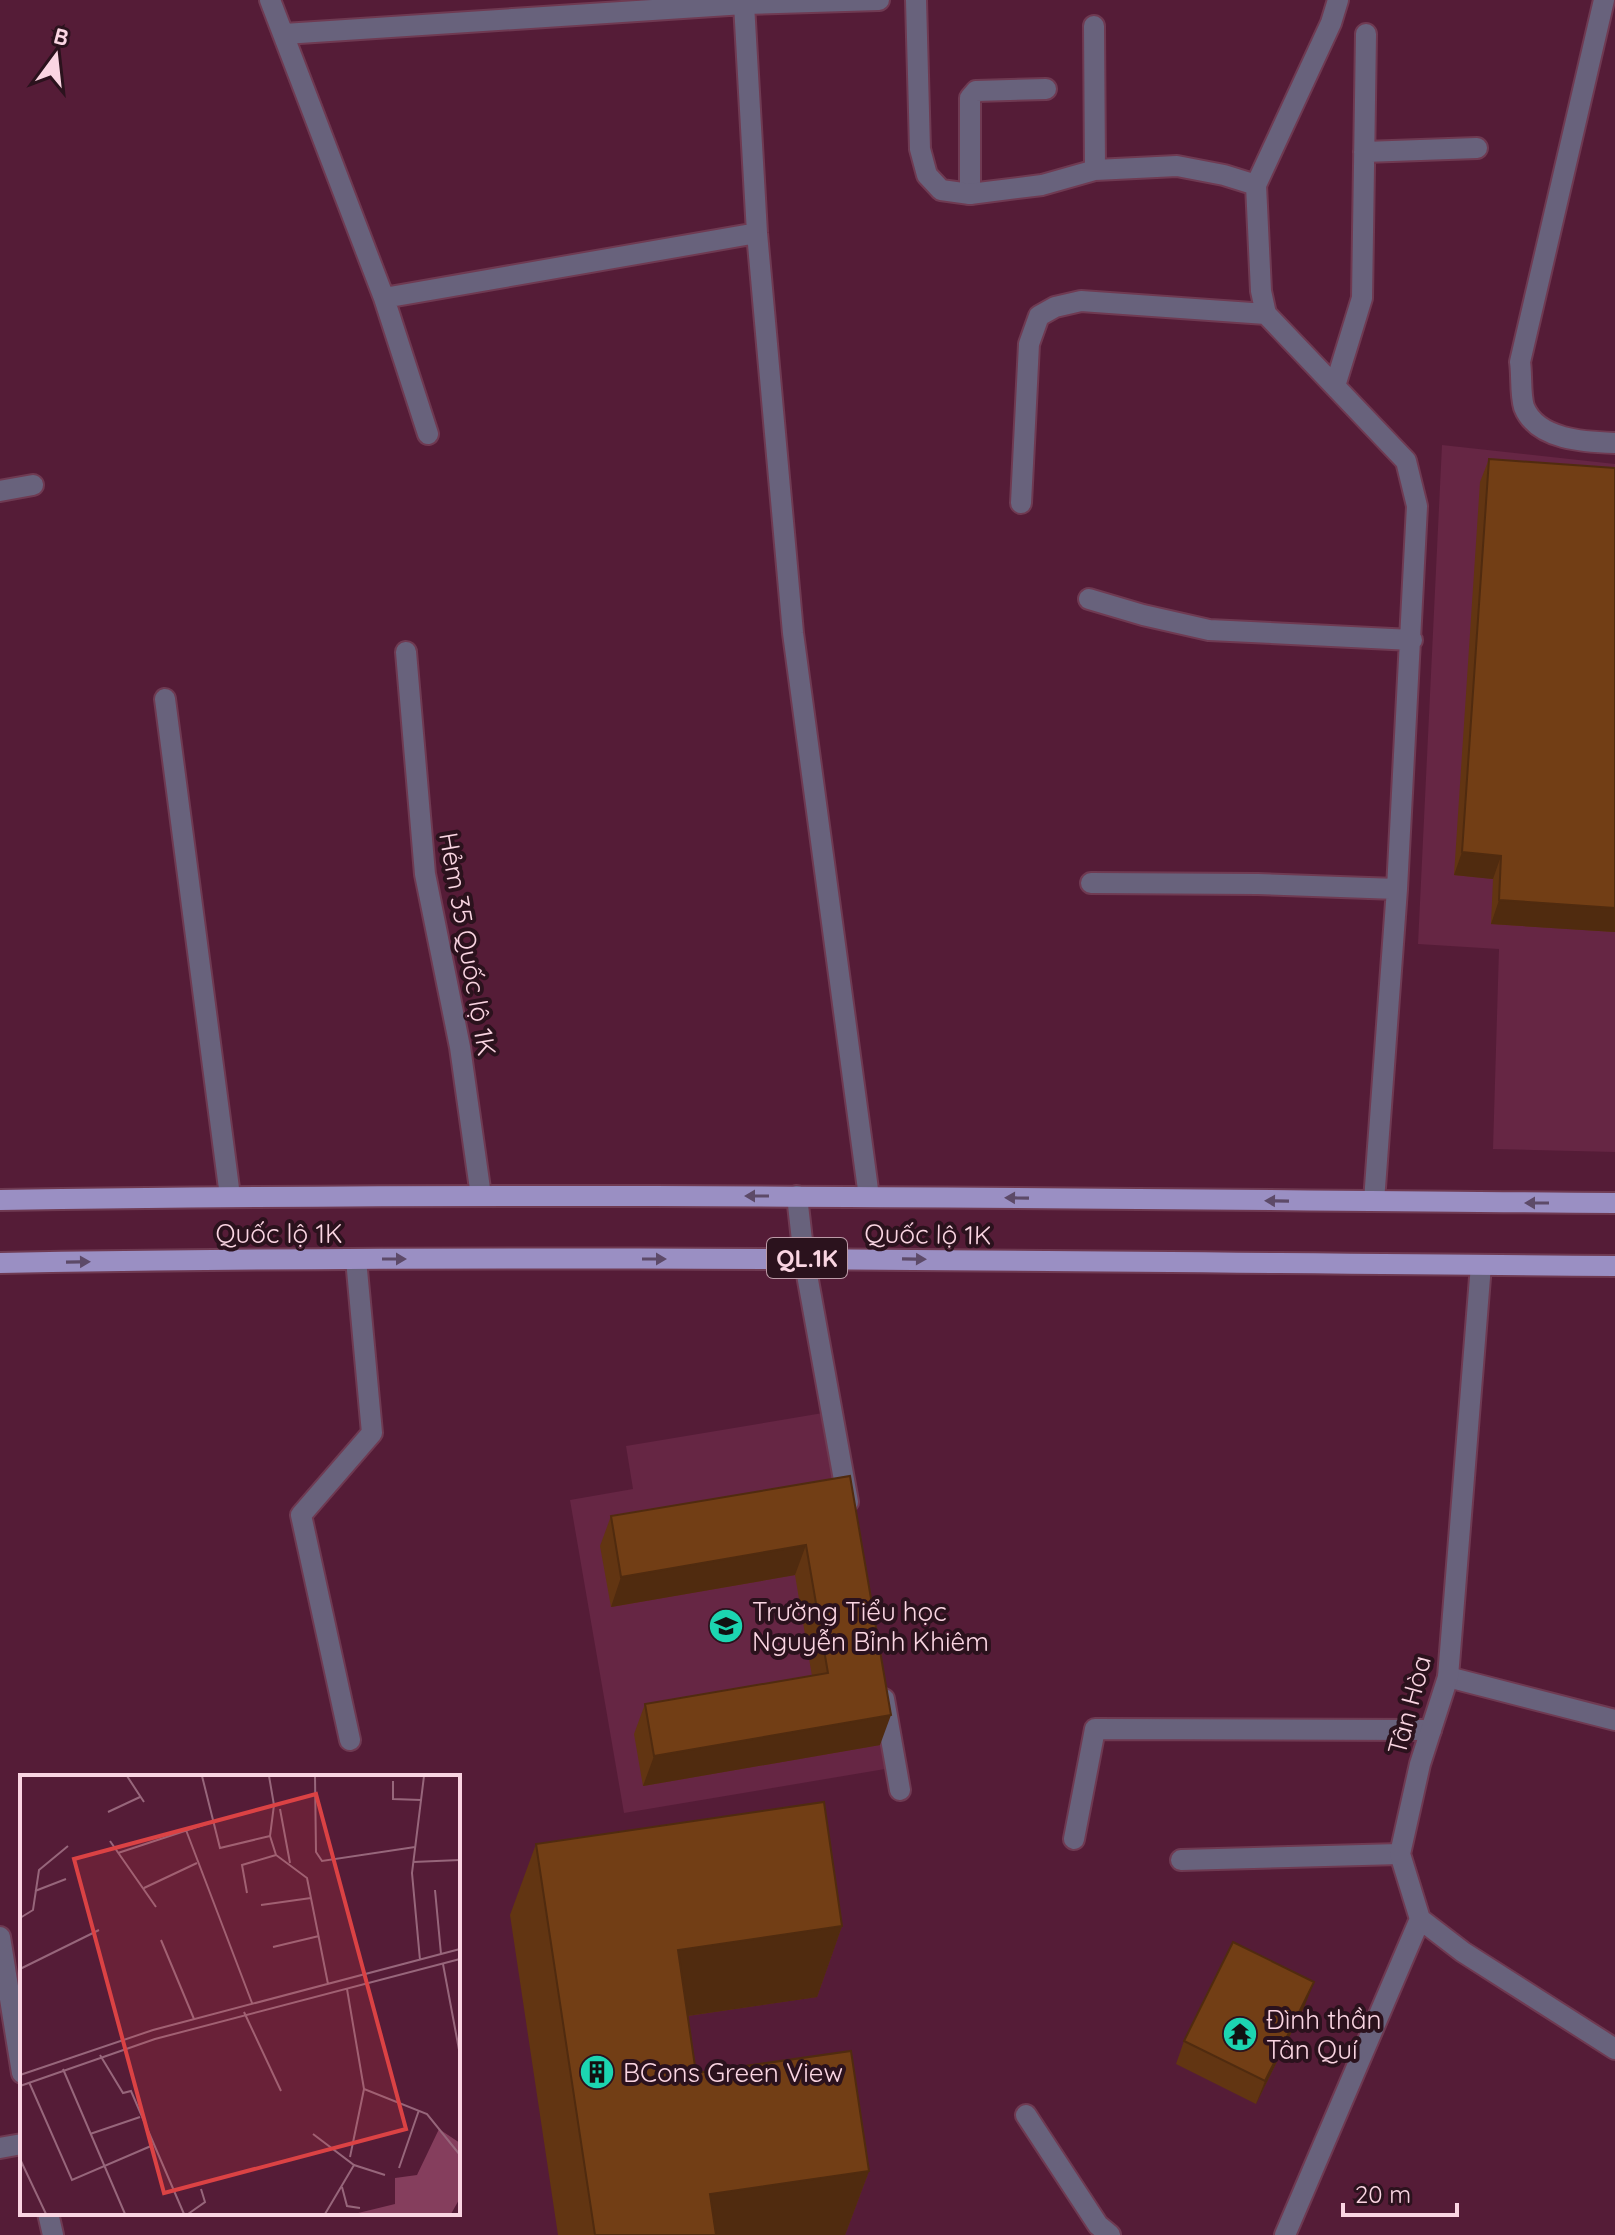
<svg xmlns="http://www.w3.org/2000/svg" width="1615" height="2235" viewBox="0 0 1615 2235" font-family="Quicksand,sans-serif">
  <rect width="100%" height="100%" fill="#551c37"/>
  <!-- built -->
  <path fill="#662644" d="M1442 445 1615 464V1152L1493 1149 1499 949 1418 944Z
    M823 1413 885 1769 624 1813 570 1500 633 1489 626 1446Z"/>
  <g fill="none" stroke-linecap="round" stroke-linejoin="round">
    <!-- service casing -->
    <g stroke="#6f3a52" stroke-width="24">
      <path id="service" d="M970 194V98L976 91 1046 89
        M165 699 230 1196
        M1448 1677 1615 1720
        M350 1740 301 1515 372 1433 356 1259
        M1074 1839 1095 1729 1431 1730
        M1181 1860 1400 1854
        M0 2148 22 2144"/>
    </g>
    <!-- minor casing -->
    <g stroke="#6f3a52" stroke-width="24">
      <path id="minor" d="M270 0 384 298 428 434
        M916 0 920 149 927 175 941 190 970 194 1042 185 1095 170 1177 166 1224 175 1256 185
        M1338 0 1331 23 1256 185 1261 291 1266 314 1406 461 1417 506 1397 889 1374 1201
        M1604 0 1520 362C1522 375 1520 394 1524 407 1537 440 1585 442 1615 443
        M744 4 757 233 793 633 869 1197
        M1094 26 1095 170
        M284 34 744 4 879 0
        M1364 152 1477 148
        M384 298 757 233
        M1335 386 1362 298 1366 34
        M0 491 33 485
        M1021 503 1029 344 1039 316 1055 307 1081 301 1266 314
        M1089 599 1143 615 1209 630 1412 640
        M406 652 425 874 460 1047 481 1196
        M1091 883 1258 884 1397 889
        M797 1196 804 1258 848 1502
        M1481 1265 1448 1677 1420 1764 1400 1854 1420 1919 1463 1952 1615 2049
        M884 1699 900 1790
        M0 1937 22 2073
        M1026 2115 1098 2225 1110 2235
        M48 2213 53 2235
        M1285 2235 1420 1919"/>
    </g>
    <!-- primary casing -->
    <g stroke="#6f3a52" stroke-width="24">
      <path id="primary" d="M0 1200C538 1191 1077 1199 1615 1203
        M0 1263C538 1253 1077 1262 1615 1266"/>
    </g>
    <!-- service -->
    <use href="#service" stroke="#68627c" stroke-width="20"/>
    <!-- minor -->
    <use href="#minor" stroke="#68627c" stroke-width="20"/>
    <!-- primary -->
    <use href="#primary" stroke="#9a8fc3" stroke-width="20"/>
  </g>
  <!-- wall -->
  <path fill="#623512" d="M1489 459 1615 468V932L1491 924 1493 879 1454 875 1480 482Z
    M850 1476 880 1745 643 1786 634 1734 645 1704 812 1676 795 1575 611 1607 600 1546 611 1516Z
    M536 1844 842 1926 817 1997 688 2016 696 2073 869 2171 845 2235H558L510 1915Z
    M1305 2005 1256 2104 1176 2064 1184 2041Z"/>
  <!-- shaded-wall -->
  <path fill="#502b0f" d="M1462 852 1501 856 1493 879 1454 875Z
    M1499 900 1615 908V932L1491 924Z
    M806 1545 795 1575 611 1607 621 1577Z
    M891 1715 880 1745 643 1786 654 1756Z
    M842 1926 817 1997 652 2021 678 1950Z
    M1314 1982 1305 2005 1256 2104 1265 2081Z
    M869 2171 845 2235H695L710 2194Z"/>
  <!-- building -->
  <path fill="#723e15" stroke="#502b0f" stroke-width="2" d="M1489 459 1615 468V908L1499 900 1501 856 1462 852Z
    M850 1476 891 1715 654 1756 645 1704 828 1673 806 1545 621 1577 611 1516Z
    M824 1802 842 1926 678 1950 696 2073 851 2051 869 2171 710 2194 716 2235H595L536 1844Z
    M1233 1942 1314 1982 1265 2081 1184 2041Z"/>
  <!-- one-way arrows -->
  <defs><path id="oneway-solid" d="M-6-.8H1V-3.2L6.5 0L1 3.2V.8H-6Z" transform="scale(2)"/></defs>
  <g fill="#5d4a68">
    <use href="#oneway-solid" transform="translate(757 1196) rotate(-180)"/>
    <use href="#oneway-solid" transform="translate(1017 1198) rotate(-179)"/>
    <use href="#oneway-solid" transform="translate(1277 1201) rotate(-179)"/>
    <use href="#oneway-solid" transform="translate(1537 1203) rotate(-180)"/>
    <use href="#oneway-solid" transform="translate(394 1259)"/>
    <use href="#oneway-solid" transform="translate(654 1259)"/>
    <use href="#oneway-solid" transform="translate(914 1259) rotate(1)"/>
    <use href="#oneway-solid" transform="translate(78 1262) rotate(-1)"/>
  </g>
  <!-- icons -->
  <defs>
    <g id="school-disc" transform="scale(1.8)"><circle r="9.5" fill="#1cd5b1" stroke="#2b121d"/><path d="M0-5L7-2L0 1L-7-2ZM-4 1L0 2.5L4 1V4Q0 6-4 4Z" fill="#111"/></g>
    <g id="temple-disc" transform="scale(1.8)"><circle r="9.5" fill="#1cd5b1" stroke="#2b121d"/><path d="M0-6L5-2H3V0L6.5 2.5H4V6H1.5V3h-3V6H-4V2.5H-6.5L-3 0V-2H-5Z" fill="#111"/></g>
    <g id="building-disc" transform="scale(1.8)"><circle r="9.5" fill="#1cd5b1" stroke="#2b121d"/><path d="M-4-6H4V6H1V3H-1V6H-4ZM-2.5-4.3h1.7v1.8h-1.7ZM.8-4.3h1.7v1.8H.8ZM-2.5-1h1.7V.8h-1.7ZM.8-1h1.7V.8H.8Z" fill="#111"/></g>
  </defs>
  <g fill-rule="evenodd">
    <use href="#school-disc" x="726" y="1626"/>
    <use href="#temple-disc" x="1240" y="2034"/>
    <use href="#building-disc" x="597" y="2072"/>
  </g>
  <g text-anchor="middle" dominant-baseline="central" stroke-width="8" stroke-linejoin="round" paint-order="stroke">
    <!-- shield labels -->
    <rect fill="#2b121d" stroke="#bc9aa7" stroke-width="2" x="767" y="1238" width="80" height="40" rx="6"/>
    <g font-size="24" font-weight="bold" fill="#fad5e2">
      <text x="807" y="1258">QL.1K</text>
    </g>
    <!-- street labels -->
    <g font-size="26" fill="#fad5e2" stroke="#2b121d">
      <text transform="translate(468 944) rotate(80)">Hẻm 35 Quốc lộ 1K</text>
      <text x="279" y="1233">Quốc lộ 1K</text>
      <text transform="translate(928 1234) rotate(1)">Quốc lộ 1K</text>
      <text transform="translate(1409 1705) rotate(-75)">Tân Hòa</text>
    </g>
    <!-- poi labels -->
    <g font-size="26" fill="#fad5e2" stroke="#2b121d" text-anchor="start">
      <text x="752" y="1611">Trường Tiểu học<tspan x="752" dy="30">Nguyễn Bỉnh Khiêm</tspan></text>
      <text x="1266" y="2019">Đình thần<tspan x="1266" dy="30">Tân Quí</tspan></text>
      <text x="623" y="2072">BCons Green View</text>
    </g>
  </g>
  <!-- overview -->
  <g transform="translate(20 1775)">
    <rect width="440" height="440" fill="#551c37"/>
    <path d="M419 354 440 368V423L431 439H334L375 429V403L397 400Z" fill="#853e5d"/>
    <path fill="none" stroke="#97667b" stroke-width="2" d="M107 1 124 27M182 1 200 73 250 61M249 1 254 30 250 61 256 80 287 103 308 209M295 1 296 77 302 86 395 72M373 6V24L401 25M260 34 270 88M88 37 120 22M166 55 232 228M90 66 136 132M98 78 186 49M393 87 440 85M124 113 177 88M415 115 421 179M15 116 46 104M227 118 222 90 256 80M241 130 291 123M0 143 13 135 19 95 48 71M141 165 174 244M253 172 299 161M400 185 392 98 404 1M423 189 440 280M0 194 79 155M327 214 344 314 407 339 440 380M224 237 261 316M80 280 103 318 111 316 164 439M43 294 105 439M0 300 133 255 440 174M9 307 52 405 131 371M0 311 135 264 440 184M70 359 120 342M293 359 334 390 365 400M330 382 344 314M0 384 26 439M379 393 399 335M322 412 327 431 340 433M168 439 185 427 181 414M305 439 334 390"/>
    <path fill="#db4244" fill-opacity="0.15" stroke="#db4244" stroke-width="4" d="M296 19 386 354 144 418 54 84Z"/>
    <rect width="440" height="440" fill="none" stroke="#fad5e2" stroke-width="4"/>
  </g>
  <!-- north arrow -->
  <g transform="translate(56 56) rotate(15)" stroke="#2b121d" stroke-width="6" paint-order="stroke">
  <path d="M0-6L14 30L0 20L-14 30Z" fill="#fad5e2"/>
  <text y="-12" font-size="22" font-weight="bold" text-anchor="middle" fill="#fad5e2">B</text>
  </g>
  <!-- scale -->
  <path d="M1343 2203v12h114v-12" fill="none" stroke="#fad5e2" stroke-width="4"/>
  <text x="1355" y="2203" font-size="24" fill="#fad5e2" stroke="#2b121d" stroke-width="6" paint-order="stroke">20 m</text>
</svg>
